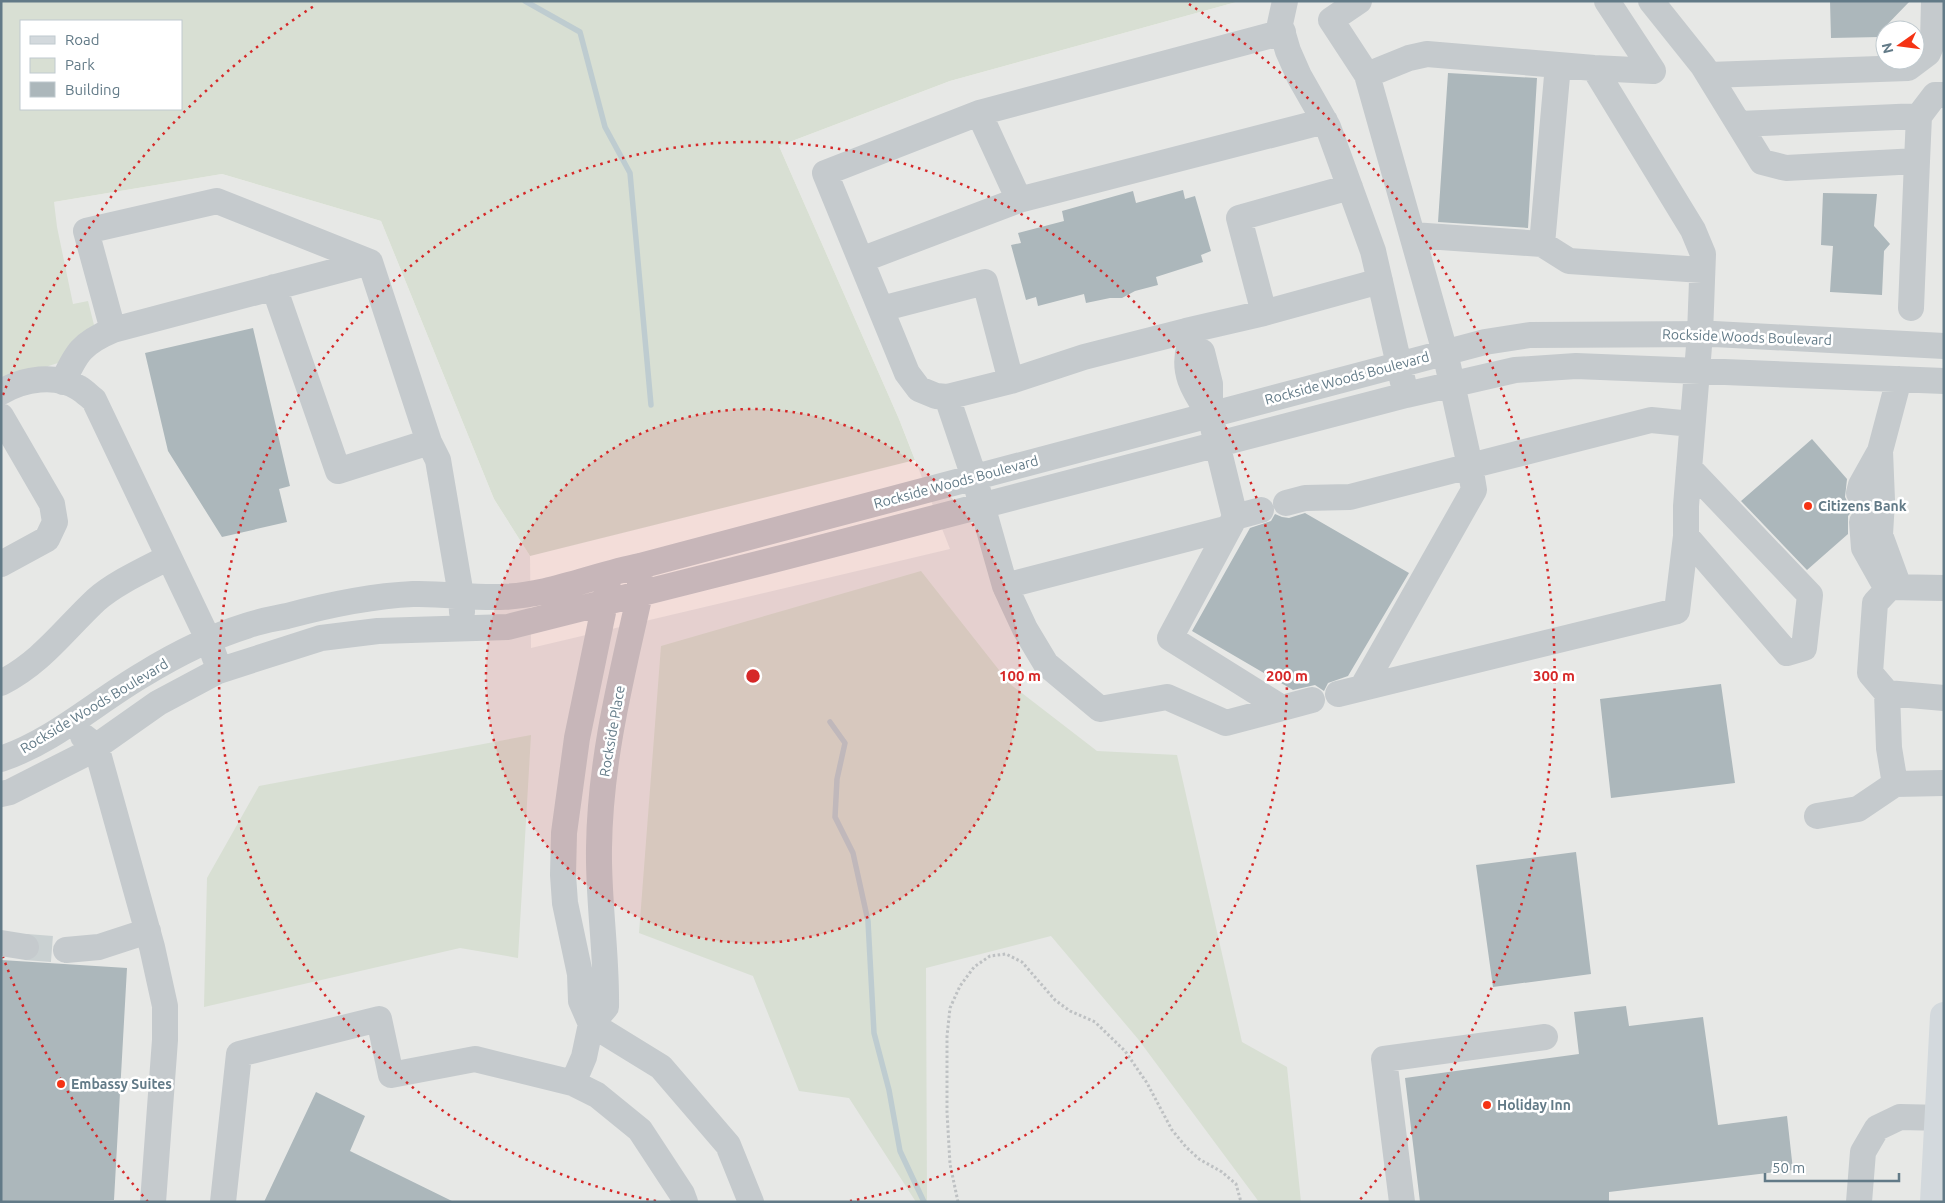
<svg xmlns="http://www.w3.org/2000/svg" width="1945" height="1203" viewBox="0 0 1945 1203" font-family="Ubuntu,sans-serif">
  <rect width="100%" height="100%" fill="#f7f6f2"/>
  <!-- built -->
  <path fill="#e7e8e6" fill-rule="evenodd" d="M1240 1H1944V1202H1V240L54 202 222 174 381 221 494 499 530 556 531 648 950 549 899 419 779 146 950 81ZM1885 30H1915V60H1885Z"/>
  <!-- green -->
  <path fill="#d8dfd3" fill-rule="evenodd" d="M1 1H1240L950 81 779 146 899 419 915 460 530 556 494 499 381 221 222 174 54 202 57 227 73 304 88 301 94 325 61 362 27 373 1 379ZM21 21H181V109H21Z
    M921 571 1010 684 1097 751 1177 755 1242 1042 1287 1067 1301 1202H1259L1138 1039 1051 936 926 968 927 1202H916L849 1098 799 1091 753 976 639 933 661 646Z
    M531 735 518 958 460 948 204 1007 207 878 259 786Z"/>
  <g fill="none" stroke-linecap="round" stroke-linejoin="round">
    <!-- stream -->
    <path stroke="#beccd0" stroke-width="5.5" d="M525 1 580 32 605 127 630 173 651 405
      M830 722 845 743 837 779 835 817 853 853 868 921 874 1033 889 1090 900 1151 924 1202"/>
  </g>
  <!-- building -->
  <path fill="#acb7bb" d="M1830 1H1910L1880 32V37L1831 38Z
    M1448 73 1537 78 1528 228 1438 222Z
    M1183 190 1185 199 1195 196 1211 251 1201 255 1203 262 1156 277 1158 285 1135 291 1122 298H1110L1086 303 1084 294 1038 306 1036 297 1026 300 1011 245 1021 243 1018 233 1064 221 1062 211 1133 191 1136 203Z
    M1823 193 1877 194 1874 226 1890 244 1884 251 1882 295 1830 292 1833 246 1821 245Z
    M253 328 290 486 279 489 287 522 222 537 168 451 145 353Z
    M1812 439 1847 479 1845 497 1848 503 1855 507 1859 508 1853 510 1848 516V534L1807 570 1741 501Z
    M1305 513 1409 573 1348 676 1328 683 1324 691 1315 685 1293 690 1192 631 1250 528 1271 521 1275 514 1282 517 1289 518Z
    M1721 684 1735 783 1611 798 1600 699Z
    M1576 852 1591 974 1493 987 1476 865Z
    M1 960 127 968 114 1200 1 1201Z
    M1626 1006 1629 1026 1703 1017 1718 1125 1787 1116 1793 1170 1609 1192V1202H1420L1405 1078 1579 1054 1574 1012Z
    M316 1092 365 1116 350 1151 454 1202H264Z"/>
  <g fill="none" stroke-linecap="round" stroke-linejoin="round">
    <!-- minor-tunnel -->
    <path stroke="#cad1d2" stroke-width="26" stroke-dasharray="26 13" stroke-linecap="butt" d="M26 947 66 950"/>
    <!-- path -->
    <path stroke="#bec1c3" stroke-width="3" stroke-dasharray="2.5 2.5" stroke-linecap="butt" d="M958 1202 950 1164 947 1112V1036L950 1008 960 986 974 967 990 956 1006 954 1022 962 1055 1000 1070 1011 1095 1022 1125 1051 1147 1083 1172 1130 1186 1147 1199 1159 1222 1172 1236 1184 1241 1202"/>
    <!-- minor -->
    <path stroke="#c5cacd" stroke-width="26" d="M1285 1 1280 24 1288 51 1299 76 1328 127 1373 251 1403 382
      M1607 1 1653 71
      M1651 1 1703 66 1762 162 1786 168 1917 161 1919 116 1935 95H1944
      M1367 75 1409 58 1427 54 1594 68 1653 71
      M1709 75 1908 68 1928 53 1933 41 1934 1
      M979 113 1019 200
      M1739 124 1919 116
      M1412 235 1542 244 1569 261 1702 270
      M1542 244 1558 65
      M861 260 1019 200 1325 121
      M370 262 113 330 86 231 217 201 370 262 429 442 438 460 461 595 462 612
      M274 287 338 471 429 442
      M1911 308 1917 161
      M881 309 985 282 1011 381
      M1264 313 1239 218 1350 187
      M1186 331 1084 357 1011 381 947 397 936 396 919 389 907 373 825 173 979 113 1283 32
      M1190 345 1186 331 1264 313 1380 281
      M1899 379 1880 451 1882 500 1880 535 1899 587
      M63 382C76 353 82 343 113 330
      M1 392C23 379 56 373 79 388 84 391 89 396 94 400L209 641 215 658
      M947 397 974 477 1005 586 1229 528
      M1210 415C1195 392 1181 373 1190 345L1202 352 1210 384V415L1235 517 1170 638 1282 708
      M1 416 52 504 55 522 47 539 1 564
      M1859 493 1861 485 1880 451
      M1286 503 1305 498 1350 497 1470 466 1445 352 1367 75 1331 20 1359 1
      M1235 517 1261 510
      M1862 522 1864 548 1887 589
      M1686 536 1787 653 1804 648 1810 595 1689 468
      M1005 586 1025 629 1046 664 1100 709 1167 697 1226 723 1312 700
      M608 588 577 738 564 833 563 875 565 903 580 974 581 1001 591 1024 661 1067 728 1145 751 1202
      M1944 588 1890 587 1875 603 1870 673 1887 693 1944 698
      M1 683C42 662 64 630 96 600 115 583 146 569 169 557
      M1362 688 1474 490 1470 466 1651 420 1692 424
      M1887 693 1889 748 1895 784
      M1338 694 1677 611 1686 536V506L1700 334 1703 254 1693 230 1594 68
      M83 736 96 746 152 947 165 1006V1040L153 1202
      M1 759C54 741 96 702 144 674 175 655 211 637 246 626 259 621 273 619 287 616 328 605 370 596 413 594 442 593 471 598 500 597 548 596 594 575 640 566L1485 342 1530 335 1714 334 1944 346
      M1 794 10 792 87 753 158 703 218 671 321 638 378 631 508 627 789 556 1406 395 1515 370 1576 366 1944 381
      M1817 816 1858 809 1895 784 1944 783
      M1 943 26 947
      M66 950 99 947 148 931
      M573 1083 584 1057 591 1024 606 1007C607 954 598 901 599 848 600 761 621 678 640 594V579
      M223 1202 239 1054 379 1019 391 1075 475 1059 573 1083 597 1095 640 1130 682 1194 685 1202
      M1402 1202 1384 1059 1545 1037
      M1859 1202 1863 1152 1877 1128 1900 1117 1944 1118"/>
    <!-- major -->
    <path stroke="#d3d9dd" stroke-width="28" d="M1934 1202 1944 1016"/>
  </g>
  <!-- distance rings -->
  <circle cx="753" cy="676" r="267" fill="#d62828" fill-opacity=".12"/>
  <g fill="none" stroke="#d62828" stroke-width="2.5" stroke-dasharray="2.5 5">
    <circle cx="753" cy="676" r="267"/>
    <path d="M656 1201A534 534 0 1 1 850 1201"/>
    <path d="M148 1202A801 801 0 0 1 3 957M3 395A801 801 0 0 1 317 4M1189 4A801 801 0 0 1 1358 1202"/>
  </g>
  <!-- markers -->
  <g fill="#f53314" stroke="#fff" stroke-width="2">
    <circle cx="1808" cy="506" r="5"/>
    <circle cx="61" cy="1084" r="5"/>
    <circle cx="1487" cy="1105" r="5"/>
  </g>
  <g text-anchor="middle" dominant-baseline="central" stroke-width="5" stroke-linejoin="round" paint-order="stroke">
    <!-- street labels -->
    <g font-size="14" fill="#627a87" stroke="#fff">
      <text transform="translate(1747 337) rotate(2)">Rockside Woods Boulevard</text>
      <text transform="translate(1347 378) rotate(-15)">Rockside Woods Boulevard</text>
      <text transform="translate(956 482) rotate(-15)">Rockside Woods Boulevard</text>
      <text transform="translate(94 706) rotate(-31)">Rockside Woods Boulevard</text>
      <text transform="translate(612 731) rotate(-80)">Rockside Place</text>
    </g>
    <!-- poi labels -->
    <g font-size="14" font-weight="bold" fill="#627a87" stroke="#fff" text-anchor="start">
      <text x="1818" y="506">Citizens Bank</text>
      <text x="71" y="1084">Embassy Suites</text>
      <text x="1497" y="1105">Holiday Inn</text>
    </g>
  </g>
  <circle cx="753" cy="676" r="8" fill="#d62828" stroke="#fff" stroke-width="2.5"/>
  <g font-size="15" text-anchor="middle" font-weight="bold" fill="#d62828" stroke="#fff" stroke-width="5" stroke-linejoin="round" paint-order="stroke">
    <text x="1020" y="681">100 m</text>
    <text x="1287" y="681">200 m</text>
    <text x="1554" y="681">300 m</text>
  </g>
  <!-- border -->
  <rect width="1945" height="1203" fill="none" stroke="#627a87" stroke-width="5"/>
  <!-- legend -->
  <rect x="20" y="20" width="162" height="90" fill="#ffffff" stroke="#c0cacf"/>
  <rect x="30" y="36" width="25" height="8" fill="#d3d9dd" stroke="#c0cacf"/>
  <text x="65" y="45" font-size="15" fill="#627a87">Road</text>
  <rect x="30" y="58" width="25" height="15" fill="#d8dfd3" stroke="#c0cacf"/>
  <text x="65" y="70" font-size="15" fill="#627a87">Park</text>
  <rect x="30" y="82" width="25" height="15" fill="#acb7bb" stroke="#c0cacf"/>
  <text x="65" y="95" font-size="15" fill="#627a87">Building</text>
  <!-- north arrow -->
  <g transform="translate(1900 45) rotate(256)"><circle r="24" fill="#ffffff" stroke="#c0cacf"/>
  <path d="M0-4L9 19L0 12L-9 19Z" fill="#f53314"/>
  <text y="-8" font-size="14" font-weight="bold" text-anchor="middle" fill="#627a87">N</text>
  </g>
  <!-- scale -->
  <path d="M1765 1173v8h134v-8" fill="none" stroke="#627a87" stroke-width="2.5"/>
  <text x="1772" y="1173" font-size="15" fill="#627a87" stroke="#ffffff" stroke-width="4" paint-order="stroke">50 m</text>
</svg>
